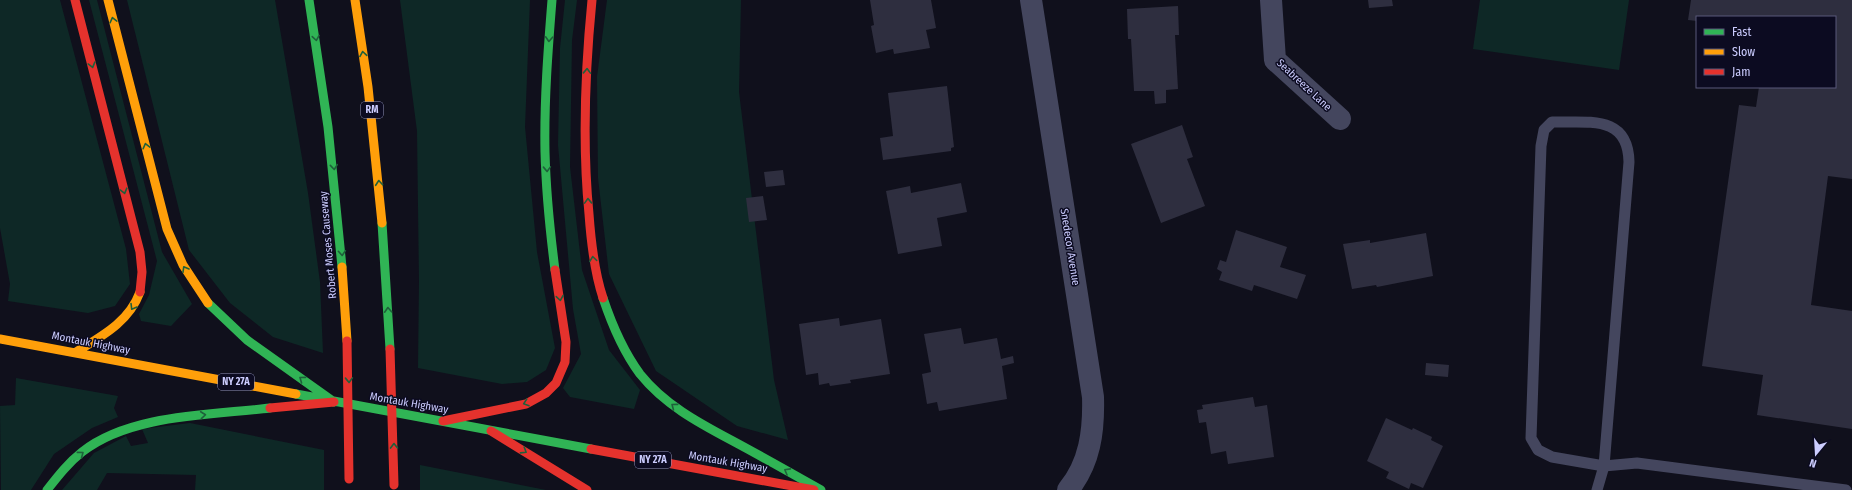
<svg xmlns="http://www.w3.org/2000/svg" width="1852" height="490" viewBox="0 0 1852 490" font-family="'Fira Sans Condensed',sans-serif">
  <rect width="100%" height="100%" fill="#10101c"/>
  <!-- green -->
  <path fill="#0e2826" d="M0 0H60L126 249 130 284 115 306 88 313 8 301 10 284 0 228Z
    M89 0H97L162 252 192 304 171 326 141 321 139 314 149 295 157 261Z
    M127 0H275L308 193 320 282 323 353 273 337 230 303 189 250Z
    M400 0H530L525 127 537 252 555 348 546 370 527 382 502 384 418 368 419 281 417 131Z
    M565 0H577L572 40 570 167 582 270 609 350 640 390 634 409 570 397 563 388 581 354 573 309 558 145 560 48Z
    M607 0H741L739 92 774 380 788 440 737 426 656 371 609 274 598 178 597 77Z
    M1480 0H1629L1619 70 1473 49Z
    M16 378 118 396 114 408 118 417 92 428 54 454 31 490H1L0 406 15 405Z
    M190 423 324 450V490H195L196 475 107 473 97 490H62L94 453 126 436 131 446 148 443 142 429Z
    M420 465 546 490H420Z"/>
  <!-- building -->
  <path fill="#2e2e3f" d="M870 0H931L936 28 926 30 930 48 894 54 893 49 876 53 871 26 874 25Z
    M1368 0H1392L1393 6 1369 8Z
    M1691 0H1852V179L1828 176 1811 305 1852 311V429L1757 415 1763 375 1702 366 1739 105 1756 107 1759 87H1835V17H1697V21L1688 20Z
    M1178 6 1179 35H1175L1178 89 1166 90V103L1155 104 1154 91H1134L1131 39H1128L1127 9Z
    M947 86 954 147 951 148V151L883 160 880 138 893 136 888 93Z
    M1182 125 1193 157 1187 159 1205 206 1161 223 1131 144Z
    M783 170 785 185 766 187 764 172Z
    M961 183 967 212 937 218 942 246 898 254 886 191 910 186 911 193Z
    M763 196 767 220 749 222 746 198Z
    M1236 230 1287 247 1280 267 1306 275 1297 299 1254 285 1252 291 1219 280 1222 272 1217 269 1220 260 1226 262Z
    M1426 233 1433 276 1377 287 1376 285 1352 289 1343 244 1370 240V243Z
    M839 318 840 326 881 319 890 374 850 380 851 383 830 386 829 383 819 385 818 373 806 375 799 324Z
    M961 328 964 344 997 338 1001 359 1013 356 1014 363 1002 366 1007 399 939 411 937 402 927 404 922 374 931 372 924 334Z
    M1426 363 1449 365 1448 377 1425 375Z
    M1253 397 1255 407 1267 405 1274 457 1228 464 1226 451 1211 454 1206 422 1199 423 1197 410 1203 409 1202 405Z
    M1386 418 1412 430 1413 428 1432 437 1431 440 1443 446 1423 488 1411 483 1409 489 1386 478 1389 472 1367 461Z"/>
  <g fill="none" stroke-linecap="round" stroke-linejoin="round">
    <!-- lane -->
    <path stroke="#44465e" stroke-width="11" d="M1552 122C1588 123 1628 114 1629 162L1604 466 1552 457 1538 450 1531 438 1541 146 1544 130Z
      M1597 490 1604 466 1637 463 1846 490"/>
    <!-- street -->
    <path stroke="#44465e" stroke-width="22" d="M1031 0 1093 397C1094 431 1090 463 1068 490
      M1271 0 1275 60 1340 119"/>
    <!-- fast -->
    <path stroke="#30b455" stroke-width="9" d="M309 0 328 127 342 267
      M552 0C548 50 544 101 545 152 546 191 550 231 555 270
      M382 223 390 349
      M603 298C612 325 623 351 640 374 664 404 697 422 731 440 761 456 791 473 821 490
      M208 303 247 340 334 402
      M296 394 591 449
      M47 490C58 476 68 463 82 452 130 414 212 415 270 408"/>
    <!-- slow -->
    <path stroke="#ff9f0a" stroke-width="9" d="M108 0 167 229 183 265 208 303
      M355 0 368 87 382 223
      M342 267 347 341
      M0 339 296 394
      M76 352C102 336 129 322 140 292"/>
    <!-- jam -->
    <path stroke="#e5322d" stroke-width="9" d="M75 0 140 252 142 272 140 292
      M592 0C585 71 582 143 589 214 591 242 594 271 603 298
      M270 408 334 402
      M443 421 526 404 546 393 556 383 565 362 566 342 555 270
      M491 431 587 490
      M591 449 814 490"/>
    <!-- jam-bridge -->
    <path stroke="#e5322d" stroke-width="9" d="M347 341 349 479
      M390 349 394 485"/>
  </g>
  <!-- one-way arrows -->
  <defs><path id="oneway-chevron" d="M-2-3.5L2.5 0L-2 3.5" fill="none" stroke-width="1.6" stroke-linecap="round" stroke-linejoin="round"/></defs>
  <g stroke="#1e603b">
    <use href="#oneway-chevron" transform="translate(113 20) rotate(-104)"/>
    <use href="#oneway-chevron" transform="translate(316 38) rotate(81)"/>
    <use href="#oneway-chevron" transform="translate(549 39) rotate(93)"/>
    <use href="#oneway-chevron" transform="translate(363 54) rotate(-99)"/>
    <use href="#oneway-chevron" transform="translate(92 65) rotate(75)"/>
    <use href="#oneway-chevron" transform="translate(587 71) rotate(-88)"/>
    <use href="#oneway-chevron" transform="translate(146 146) rotate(-104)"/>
    <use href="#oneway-chevron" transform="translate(334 167) rotate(84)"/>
    <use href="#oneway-chevron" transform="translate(547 169) rotate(88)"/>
    <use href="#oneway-chevron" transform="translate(379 183) rotate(-95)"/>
    <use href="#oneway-chevron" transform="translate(124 191) rotate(75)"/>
    <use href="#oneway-chevron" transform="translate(588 201) rotate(-92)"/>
    <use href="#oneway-chevron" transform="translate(342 253) rotate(86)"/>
    <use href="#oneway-chevron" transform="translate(593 259) rotate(-98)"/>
    <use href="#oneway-chevron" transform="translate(185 269) rotate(-120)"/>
    <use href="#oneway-chevron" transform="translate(560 298) rotate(81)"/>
    <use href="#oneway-chevron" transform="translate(133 307) rotate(121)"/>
    <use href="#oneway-chevron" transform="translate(388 310) rotate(-93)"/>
    <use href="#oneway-chevron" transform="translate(302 379) rotate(-144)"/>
    <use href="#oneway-chevron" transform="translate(349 380) rotate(88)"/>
    <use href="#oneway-chevron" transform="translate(526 403) rotate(161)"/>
    <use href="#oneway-chevron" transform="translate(674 406) rotate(-143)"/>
    <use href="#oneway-chevron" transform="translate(203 415) rotate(-6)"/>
    <use href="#oneway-chevron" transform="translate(394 446) rotate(-91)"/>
    <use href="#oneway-chevron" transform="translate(524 451) rotate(32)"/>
    <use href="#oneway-chevron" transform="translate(81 454) rotate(-37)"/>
    <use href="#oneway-chevron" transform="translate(787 471) rotate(-151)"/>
  </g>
  <g text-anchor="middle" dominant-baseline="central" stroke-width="3" stroke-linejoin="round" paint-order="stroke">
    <!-- shield labels -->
    <g fill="#0c0b21" stroke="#9293bc" stroke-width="1">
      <rect x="361" y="102" width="22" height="16" rx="3"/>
      <rect x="218" y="374" width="36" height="16" rx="3"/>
      <rect x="635" y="452" width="36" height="16" rx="3"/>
    </g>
    <g font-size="10" font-weight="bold" fill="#cccdff">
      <text x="372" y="110">RM</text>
      <text x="236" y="382">NY 27A</text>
      <text x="653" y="460">NY 27A</text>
    </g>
    <!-- street labels -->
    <g font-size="11" fill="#cccdff" stroke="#0c0b21">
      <text transform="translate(1304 85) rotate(43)">Seabreeze Lane</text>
      <text transform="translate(328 245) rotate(-95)">Robert Moses Causeway</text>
      <text transform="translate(1070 247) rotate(81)">Snedecor Avenue</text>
      <text transform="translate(91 343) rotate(11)">Montauk Highway</text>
      <text transform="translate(409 403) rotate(10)">Montauk Highway</text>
      <text transform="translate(728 462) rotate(10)">Montauk Highway</text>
    </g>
  </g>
  <!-- legend -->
  <rect x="1696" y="16" width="140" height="72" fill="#0c0b21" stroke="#59597a"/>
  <rect x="1704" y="29" width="20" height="6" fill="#30b455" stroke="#59597a"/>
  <text x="1732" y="36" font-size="12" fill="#cccdff">Fast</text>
  <rect x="1704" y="49" width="20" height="6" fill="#ff9f0a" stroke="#59597a"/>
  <text x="1732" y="56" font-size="12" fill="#cccdff">Slow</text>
  <rect x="1704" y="69" width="20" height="6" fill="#e5322d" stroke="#59597a"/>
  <text x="1732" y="76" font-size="12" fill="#cccdff">Jam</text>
  <!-- north arrow -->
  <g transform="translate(1816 454) rotate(198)" stroke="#0c0b21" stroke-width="3" paint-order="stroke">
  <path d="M0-3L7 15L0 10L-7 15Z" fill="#cccdff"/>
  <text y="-6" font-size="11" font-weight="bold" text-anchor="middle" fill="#cccdff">N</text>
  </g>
</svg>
